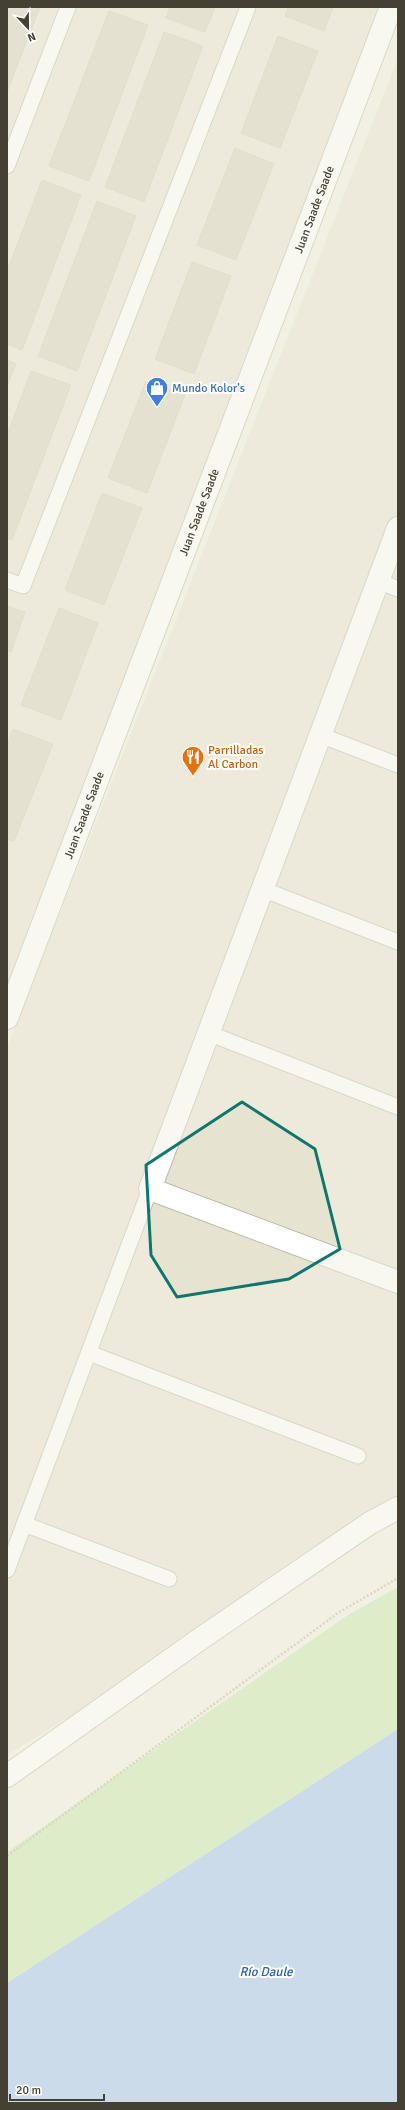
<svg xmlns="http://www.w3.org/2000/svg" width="405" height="2110" viewBox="0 0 405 2110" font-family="Signika,sans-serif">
  <rect width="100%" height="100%" fill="#f2f0e3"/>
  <!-- residential -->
  <path fill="#e6e3d1" d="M7 7H391L7 1018Z
    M398 58V1516L7 1755V1047Z"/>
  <!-- green -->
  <path fill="#c3e8aa" d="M398 1587V1729L7 1983V1852L348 1615Z"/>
  <!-- water -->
  <path fill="#9dc2f2" d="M398 1729V2103H7V1983Z"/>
  <!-- building -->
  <path fill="#d4ceb8" stroke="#cfc7ac" d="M7 7H40L7 92Z
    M170 7H215L205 32 166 18Z
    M288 7H333L324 31 285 16Z
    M109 11 148 25 89 181 49 166Z
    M164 32 203 46 144 202 105 187Z
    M278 36 318 51 280 148 241 133Z
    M235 148 274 164 236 260 197 245Z
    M42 180 81 195 22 350 7 344V271Z
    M97 201 136 216 77 371 38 356Z
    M192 262 231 276 194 374 155 359Z
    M7 360 16 364 7 386Z
    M31 371 71 385 12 540 7 538V435Z
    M146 381 185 395 147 493 108 478Z
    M102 493 142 508 104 605 65 590Z
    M7 606 25 612 11 652 7 650Z
    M59 608 98 623 61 720 21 705Z
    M13 729 53 744 14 841 7 839V745Z"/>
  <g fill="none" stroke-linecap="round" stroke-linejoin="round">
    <!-- lane casing -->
    <g stroke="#beb9a6" stroke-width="17">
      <path id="lane" d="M7 166 68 7
        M7 580 23 586 248 7
        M378 581 398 589
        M320 735 398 765
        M262 889 398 942
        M208 1033 398 1107
        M89 1353 358 1456
        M24 1524 169 1579
        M7 1570 150 1189"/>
    </g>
    <!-- street casing -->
    <g stroke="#beb9a6" stroke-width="24">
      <g id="street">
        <path d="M398 528 150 1189 398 1282"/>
        <path id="s1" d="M7 1018 391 7"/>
        <path d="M7 1776 203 1637 370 1523 398 1508"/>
      </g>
    </g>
    <!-- path -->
    <path stroke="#c0b897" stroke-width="2.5" stroke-dasharray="2 2" stroke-linecap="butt" d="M7 1856 338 1613 398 1578"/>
    <!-- lane -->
    <use href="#lane" stroke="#fff" stroke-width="15"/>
    <!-- street -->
    <use href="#street" stroke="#fff" stroke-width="22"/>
  </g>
  <!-- marked area -->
  <path d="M0 0H405V2110H0ZM242 1102 315 1149 340 1249 289 1279 177 1297 151 1255 146 1165Z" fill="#f2f0e3" fill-opacity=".55" fill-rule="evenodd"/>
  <path fill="none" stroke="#0f766e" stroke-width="3" stroke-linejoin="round" d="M242 1102 315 1149 340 1249 289 1279 177 1297 151 1255 146 1165Z"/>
  <!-- icons -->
  <defs>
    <g id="shop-pin" transform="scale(1.15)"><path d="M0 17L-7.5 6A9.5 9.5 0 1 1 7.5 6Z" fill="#3f7fe0" stroke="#fff"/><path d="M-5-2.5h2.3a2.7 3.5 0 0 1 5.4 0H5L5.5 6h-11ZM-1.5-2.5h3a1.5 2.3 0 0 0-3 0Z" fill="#fff"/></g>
    <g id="restaurant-pin" transform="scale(1.15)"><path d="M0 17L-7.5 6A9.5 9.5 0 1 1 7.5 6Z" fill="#e8710a" stroke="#fff"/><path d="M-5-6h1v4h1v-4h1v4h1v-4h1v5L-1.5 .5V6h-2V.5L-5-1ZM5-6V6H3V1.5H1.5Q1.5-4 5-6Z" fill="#fff"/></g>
  </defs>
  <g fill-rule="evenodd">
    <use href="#shop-pin" x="157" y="388"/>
    <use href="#restaurant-pin" x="193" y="757"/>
  </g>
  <g text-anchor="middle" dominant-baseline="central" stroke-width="4" stroke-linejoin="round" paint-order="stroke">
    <!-- street labels -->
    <g font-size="12" fill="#444033" stroke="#fff">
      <text stroke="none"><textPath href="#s1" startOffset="865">Juan Saade Saade</textPath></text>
      <text stroke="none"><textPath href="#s1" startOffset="541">Juan Saade Saade</textPath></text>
      <text stroke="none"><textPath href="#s1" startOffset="217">Juan Saade Saade</textPath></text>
    </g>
    <!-- shop labels -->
    <g font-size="12" fill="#366cbe" stroke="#fff" text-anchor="start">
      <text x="172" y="388">Mundo Kolor's</text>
    </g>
    <!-- food labels -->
    <g font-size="12" fill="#c56008" stroke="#fff" text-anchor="start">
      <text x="208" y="750">Parrilladas<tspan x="208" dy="14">Al Carbon</tspan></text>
    </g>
    <!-- water labels -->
    <g font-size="13" font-style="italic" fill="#2a63b2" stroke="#fff">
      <text x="266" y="1972">Río Daule</text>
    </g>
  </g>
  <!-- border -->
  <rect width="405" height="2110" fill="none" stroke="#444033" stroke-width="16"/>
  <!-- north arrow -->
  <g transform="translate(28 28) rotate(158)" stroke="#ffffff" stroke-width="3" paint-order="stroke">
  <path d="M0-3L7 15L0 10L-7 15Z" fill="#444033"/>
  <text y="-6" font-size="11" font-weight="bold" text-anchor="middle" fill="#444033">N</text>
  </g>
  <!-- scale -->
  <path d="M10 2094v6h94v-6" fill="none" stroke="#444033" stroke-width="2"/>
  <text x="16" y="2094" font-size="12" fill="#444033" stroke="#ffffff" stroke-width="3" paint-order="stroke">20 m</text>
</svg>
